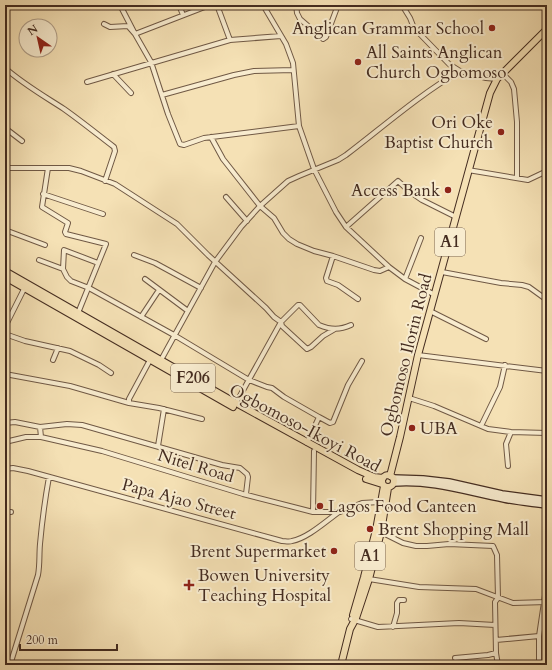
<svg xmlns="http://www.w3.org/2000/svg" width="552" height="670" viewBox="0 0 552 670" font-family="Cardo,serif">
  <rect width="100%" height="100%" fill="#f5e1b5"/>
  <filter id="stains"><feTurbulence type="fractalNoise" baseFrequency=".005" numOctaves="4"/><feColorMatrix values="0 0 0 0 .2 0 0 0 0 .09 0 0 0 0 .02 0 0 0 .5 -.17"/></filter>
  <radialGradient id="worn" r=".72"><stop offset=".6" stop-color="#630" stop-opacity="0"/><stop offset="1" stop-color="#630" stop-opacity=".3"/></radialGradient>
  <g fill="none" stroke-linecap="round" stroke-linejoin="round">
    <!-- minor casing -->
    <g stroke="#705945" stroke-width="6">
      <path id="minor" d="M120 5 135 34 151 62 168 114 180 144 184 145 204 138 299 126
        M179 5 183 15
        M217 5 230 40
        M263 5 286 44 293 63 299 126 314 169 336 212 346 227 389 267 405 279 435 295
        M296 5 297 13 300 19 323 39 326 37 338 5
        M402 5 410 18 414 28 449 64 460 71 486 78 497 79
        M104 24 110 27 128 26 135 34 210 5
        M5 68C23 84 44 96 64 109 81 121 97 134 114 147L115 151 105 181
        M502 73 511 82 514 89 517 122V178
        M113 74 131 93
        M87 82 230 40 281 36
        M162 95 234 75 254 71 293 70
        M5 128 22 141
        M211 137 223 159 260 206 274 218 283 233 289 239 297 244 314 251 333 256 374 270 380 271 389 267
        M5 168H69L81 171 115 184 177 224 208 255 266 308 274 317 281 322 282 326 307 349 311 347 323 336 335 329
        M48 168 42 207 68 223 65 232 66 234 106 244 78 313
        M468 170 528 180 547 171
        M43 194 103 214
        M226 197 247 221
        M346 227 398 181 409 191 422 200 456 217
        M5 230 45 245
        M134 255 155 263 201 288
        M333 256 326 278 327 281 338 285 358 299
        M39 260 63 269
        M98 263 64 250 63 269 67 277 71 281 89 288 174 335 249 380 267 387 272 388 284 397 319 417
        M442 272 501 283 522 285 529 287 547 300
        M145 279 188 311
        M405 279 421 238
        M430 311 486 339
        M141 317 159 290
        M5 327 24 289
        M5 334 25 341 70 351 99 365 111 373
        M418 355 547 371
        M53 360 58 348
        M161 360 215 262 241 227 260 206 288 181 299 176 338 160 346 155C384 126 419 95 460 71
        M547 370 545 386 547 389
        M5 374 70 386 129 403 159 408 202 419
        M409 398 434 406 488 429 511 432 547 433
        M129 403V399L150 360
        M236 403 281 322 298 305H300L319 325C331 330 340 330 351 325
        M5 423 15 422 40 427
        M481 426 500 387 505 365
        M41 437 40 427 67 424 82 425 222 465 240 468 247 474 248 477 246 494
        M5 442 26 437H41L102 451 243 494 313 512H340L362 503 380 502
        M307 443 319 417 330 423 333 422 348 385 362 361
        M158 446 164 409
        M508 466 506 444 511 432
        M5 469 13 468 28 471 282 541C285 541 289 542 292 541 308 538 326 521 339 512
        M5 512H11
        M313 512 314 451
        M381 532 403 543 416 546H427L449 544 493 546 497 555 498 598 495 602 496 653 498 665
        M369 579 419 587 476 589 513 603 547 602
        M351 619 378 627 459 623 495 625
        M393 627 397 613V603L399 600H404
        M496 640 539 636
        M455 658 488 655 496 653
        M10 665 38 575C40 564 39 555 40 544 42 522 45 499 49 477
        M539 665V636L547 582"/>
    </g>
    <!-- secondary casing -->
    <g stroke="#442c20" stroke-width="8">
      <path id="secondary" d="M393 478 423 479 449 482 502 494 547 500
        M394 483C433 480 467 492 504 499 518 502 533 503 547 505"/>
    </g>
    <!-- primary casing -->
    <g stroke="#442c20" stroke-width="8">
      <path id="primary" d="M5 271 236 403 358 470 374 477 383 478
        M5 277 233 407
        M366 479 382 484"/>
    </g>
    <!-- trunk casing -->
    <g stroke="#442c20" stroke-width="8">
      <path id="trunk" d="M382 481a6 6 0 1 1 12 0a6 6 0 1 1-12 0Z
        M390 476 400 437 418 355 490 93 497 79 547 29
        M353 615 364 577 376 530 384 486
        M341 665 350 629 356 618 369 579 381 532 388 488"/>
    </g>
    <!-- minor -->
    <use href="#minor" stroke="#f8eccf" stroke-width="4"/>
    <!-- secondary -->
    <use href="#secondary" stroke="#f8eccf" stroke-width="5.5"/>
    <!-- primary -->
    <use href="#primary" stroke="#f5e1b5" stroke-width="6"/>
    <!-- trunk -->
    <use href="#trunk" stroke="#f5e1b5" stroke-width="6"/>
  </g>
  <!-- markers -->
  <g fill="#8f2418" stroke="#f8eccf" stroke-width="1.5">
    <circle cx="492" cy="28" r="4"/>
    <circle cx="358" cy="62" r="4"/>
    <circle cx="501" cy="132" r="4"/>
    <circle cx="448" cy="190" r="4"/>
    <circle cx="412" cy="428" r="4"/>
    <circle cx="320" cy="506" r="4"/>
    <circle cx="370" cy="529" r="4"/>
    <circle cx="334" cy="551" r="4"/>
    <path d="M187 579h4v4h4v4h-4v4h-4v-4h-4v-4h4z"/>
  </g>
  <g text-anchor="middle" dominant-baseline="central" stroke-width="4" stroke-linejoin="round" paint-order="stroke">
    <!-- shield labels -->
    <g fill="#f8eccf" stroke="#7a6654" stroke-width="1">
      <rect x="435" y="228" width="30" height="28" rx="3"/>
      <rect x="171" y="364" width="44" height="28" rx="3"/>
      <rect x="355" y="542" width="30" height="28" rx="3"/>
    </g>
    <g font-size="16" font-weight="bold" fill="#442c20">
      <text x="450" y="242">A1</text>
      <text x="193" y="378">F206</text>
      <text x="370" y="556">A1</text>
    </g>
    <!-- poi labels -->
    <g font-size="17" fill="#442c20" stroke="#f8eccf" text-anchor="start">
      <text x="484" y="28" text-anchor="end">Anglican Grammar School</text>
      <text x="366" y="52">All Saints Anglican<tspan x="366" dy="20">Church Ogbomoso</tspan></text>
      <text x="493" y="122" text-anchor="end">Ori Oke<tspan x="493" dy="20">Baptist Church</tspan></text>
      <text x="440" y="190" text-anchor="end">Access Bank</text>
      <text x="420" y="428">UBA</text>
      <text x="328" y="506">Lagos Food Canteen</text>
      <text x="378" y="529">Brent Shopping Mall</text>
      <text x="326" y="551" text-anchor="end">Brent Supermarket</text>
      <text x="198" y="575">Bowen University<tspan x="198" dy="20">Teaching Hospital</tspan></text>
    </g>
    <!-- street labels -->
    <g font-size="17" fill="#442c20" stroke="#f8eccf">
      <text transform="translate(406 355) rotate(-76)">Ogbomoso Ilorin Road</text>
      <text transform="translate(305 428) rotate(28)">Ogbomoso-Ikoyi Road</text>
      <text transform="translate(196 466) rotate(17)">Nitel Road</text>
      <text transform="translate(179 499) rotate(15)">Papa Ajao Street</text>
    </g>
  </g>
  <!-- margin -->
  <rect width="552" height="670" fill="none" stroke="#f5e1b5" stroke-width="20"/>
  <rect x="6" y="6" width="540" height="658" fill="none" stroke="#442c20" stroke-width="2"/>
  <rect x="10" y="10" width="532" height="650" fill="none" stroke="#442c20"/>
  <!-- north arrow -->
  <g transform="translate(38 38) rotate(326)"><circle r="19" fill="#f8eccf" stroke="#b09f89"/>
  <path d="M0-3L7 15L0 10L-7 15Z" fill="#8f2418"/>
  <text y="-6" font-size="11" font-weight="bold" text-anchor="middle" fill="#442c20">N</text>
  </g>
  <!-- scale -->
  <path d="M20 644v6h97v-6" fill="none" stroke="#442c20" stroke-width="2"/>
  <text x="26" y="644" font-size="12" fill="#442c20" stroke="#f8eccf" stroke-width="3" paint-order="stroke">200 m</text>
  <rect width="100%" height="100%" filter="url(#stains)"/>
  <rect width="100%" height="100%" fill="url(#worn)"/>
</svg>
